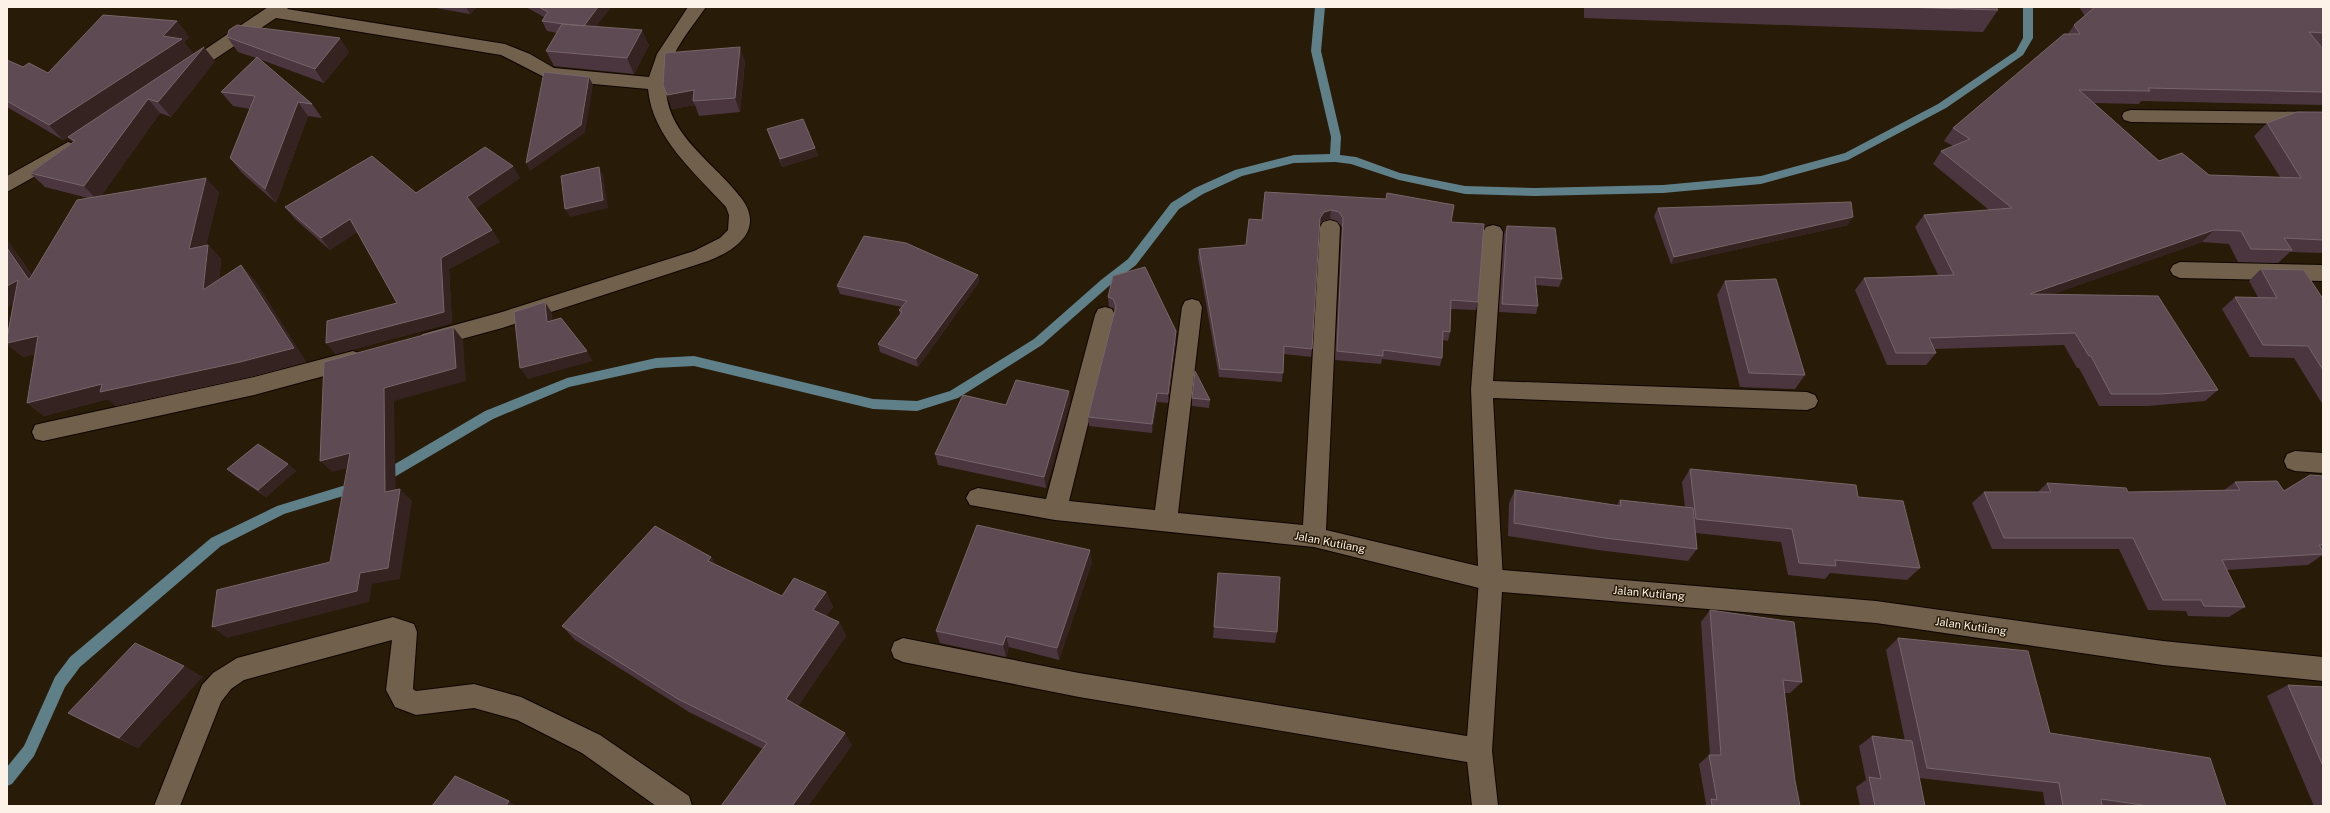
<svg xmlns="http://www.w3.org/2000/svg" width="2330" height="813" viewBox="0 0 2330 813" font-family="'Public Sans',sans-serif">
  <rect width="100%" height="100%" fill="#281b08"/>
  <g fill="none" stroke-linecap="round" stroke-linejoin="round">
    <!-- stream -->
    <path fill="#5f7f89" fill-rule="evenodd" d="M1315 7H1325L1321 51 1341 137 1340 155 1356 157 1400 173 1465 186 1535 188 1663 185 1761 176 1845 153 1938 104 2016 51 2023 38V7H2033V38L2023 55 1946 108 1848 160 1761 184 1663 193 1535 196 1465 194 1399 180 1351 164 1335 162 1294 163 1242 176 1203 194 1179 209 1136 265 1109 286 1042 345 958 398 917 411 873 409 694 366 656 368 569 387 493 419 386 482 382 483 378 482 376 478 378 474 485 411 567 378 656 358 694 356 873 399 917 401 950 391 1034 339 1101 280 1128 259 1171 203 1195 188 1235 170 1294 155 1330 154 1331 137 1311 51Z
      M359 481 363 482 365 486 363 490 284 514 221 546 80 667 65 687 34 756 12 784 7 786V767L24 746 55 677 70 657 211 538 277 506Z"/>
    <!-- street casing -->
    <g stroke="#100500" stroke-width="2">
      <path id="street" d="M268 7H289L287 9 505 44 530 54 554 68 649 77 657 54 688 7H706C690 30 667 55 666 85 665 135 716 163 742 199 765 231 734 251 708 261L502 328 429 348 422 346 418 340 422 334 502 312 694 251 720 238 728 230 729 215 726 207C696 174 652 137 648 89L550 80 501 55 276 18 191 75 185 77 179 75 176 71 179 67Z
        M2131 110 2323 112V124L2131 122 2124 120 2122 116 2124 112Z
        M68 142 75 144 77 149 75 154 7 192V176Z
        M1330 220 1337 222 1340 227 1326 530 1478 566 1471 389 1483 232 1486 227 1493 225 1500 227 1503 232 1493 381 1807 392 1815 395 1818 401 1815 407 1807 410 1493 398 1503 580 1500 588 1491 591 1314 547 1055 520 970 505 966 498 970 491 978 488 1046 499 1095 315 1098 309 1105 307 1112 309 1115 315 1069 501 1155 510 1182 307 1185 301 1192 299 1199 301 1202 307 1178 513 1303 525 1320 227 1323 222Z
        M2180 262 2323 265V281L2180 278 2173 275 2170 270 2173 265Z
        M353 351 361 354 364 360 361 366 254 395 43 441 35 439 32 432 35 425 43 423 254 377Z
        M2295 451 2323 453V473L2295 471 2287 468 2284 461 2287 454Z
        M393 617 414 624 417 632 413 689 416 691 474 684 521 697 600 735 689 796 692 806H656L582 753 517 720 474 708 416 715 395 707 386 690 392 640 244 680 231 689 221 702 180 806H154L202 685 213 673 237 658Z
        M903 638 1079 673 1479 738 1488 742 1492 751 1488 760 1479 764 1079 697 903 662 894 658 891 650 894 642Z"/>
    </g>
    <!-- secondary casing -->
    <g stroke="#100500" stroke-width="2">
      <path id="secondary" d="M1491 569 1876 601 2163 641 2323 657V681L2163 665 1876 623 1502 592 1492 751 1498 806H1472L1466 751 1479 580 1482 572Z"/>
    </g>
    <!-- street -->
    <use href="#street" fill="#70604c" fill-rule="evenodd"/>
    <!-- secondary -->
    <use href="#secondary" fill="#70604c" fill-rule="evenodd"/>
  </g>
  <!-- wall -->
  <path fill="#4b3640" d="M430 7H477L470 14Z
    M526 7H611L596 26 649 45 634 74 554 66 546 51 557 33 547 31 542 21 544 17Z
    M1584 7H1996L1998 10 1983 32 1584 18Z
    M2079 7H2323V46H2320L2323 49V105L2141 101 2139 104 2094 103 2159 161 2209 175 2280 177 2254 136 2267 123 2323 112V253L2290 252 2278 263 2238 262 2229 244 2202 242 2053 294 2218 390 2205 401 2148 406H2099L2079 368H2077L2064 345 1934 349 1936 353 1926 365H1887L1855 290 1864 278 1938 275 1915 227 1924 215 1989 210 1933 164 1941 151 1953 146 1944 141 1953 128 2068 34 2074 25 2085 16Z
    M177 21 189 37 184 42 193 54 215 61 171 117 160 113 101 196 219 192 206 245H208L221 259 219 280 254 279 306 362 254 376 116 406 108 399 44 416 27 403 35 354 23 357 7 344V338L13 304 7 307V240L32 275 88 198 45 187 30 173 73 142 68 137 63 140 7 107V60L23 67 48 73Z
    M227 37 349 52 324 83 259 59 312 104 322 118 308 116 276 203 242 173 230 158 250 109 233 106 221 92 256 58 238 52Z
    M745 61 740 112 699 116 695 105 672 109 667 95Z
    M767 129 815 148 818 156 782 167Z
    M520 178 476 208 500 242 449 269 452 323 336 354 326 343 397 303 357 232 330 250 295 219 285 207 416 193Z
    M1265 192 1451 222 1478 302 1476 310 1451 309 1450 332 1448 341 1443 340 1442 358 1440 366 1382 359 1381 364 1335 360 1342 227 1337 221 1330 219 1323 221 1319 226 1312 349 1311 357 1284 354 1282 382 1219 377 1198 258 1199 249 1246 245 1262 220Z
    M1658 208 1848 225 1671 264 1654 216Z
    M1507 226 1562 279 1559 287 1536 285 1538 306 1536 314 1499 312 1504 234Z
    M2261 269 2323 299V405L2294 358 2250 357 2222 309 2235 297H2258L2249 281Z
    M978 275 979 282 918 367 880 352 878 344 900 314 899 310 902 307 840 294 837 286Z
    M1113 276 1176 331V340L1168 403 1157 402 1152 433 1089 426 1088 417 1115 311 1113 308 1109 307 1108 297Z
    M1725 281 1805 375 1795 389 1740 387 1717 295Z
    M1069 391 1070 403 1046 488 938 465 935 454 1006 405Z
    M1192 398 1210 400 1209 408 1192 406Z
    M288 464 296 471 266 497 235 476 227 469Z
    M1690 469 1858 497 1920 568 1907 580 1830 573 1825 579 1788 575 1781 542 1696 533 1697 549 1688 561 1598 550 1508 536 1509 503 1515 490 1617 505 1620 500 1685 507 1682 482Z
    M2323 476V556H2321L2308 565 2226 570 2245 607 2229 617 2188 616 2186 611 2148 610 2119 549H1992L1972 503 1984 492H2038L2047 483 2128 492 2223 491 2235 482 2284 491Z
    M711 557 715 564 782 596 826 592 833 607 826 616 839 622 846 636 798 706 852 745 808 806H721L763 749 689 712 575 640 562 626Z
    M1092 562 1059 660 1009 647 1006 657 940 643 936 631Z
    M1218 573 1277 632 1275 643 1213 638Z
    M1710 610 1802 682 1790 693H1785L1795 781 1800 806H1704L1706 804 1699 764 1709 755H1710L1701 622Z
    M1898 638 2050 733 2226 806H2045L2043 792 1919 778 1925 806H1860L1856 787 1866 780 1859 746 1872 736 1905 741 1886 650Z
    M184 666 202 677 138 748 88 724 68 713Z
    M2288 685 2323 687V806H2314L2267 696Z"/>
  <!-- shaded-wall -->
  <path fill="#352322" d="M466 7H477L470 14Z
    M598 7H611L588 38 583 27Z
    M177 21 189 37 184 42 194 54 63 140 49 125 163 36Z
    M642 30 649 45 634 74 627 58Z
    M340 38 349 52 324 83 315 69Z
    M204 47 215 61 171 117 158 102Z
    M740 47 745 61 740 112 735 98Z
    M589 77 593 85 585 133 530 171 526 163Z
    M694 90 693 101 695 105 672 109 667 95Z
    M148 99 160 113 98 201 84 186Z
    M298 102 308 116 276 203 265 189Z
    M815 148 818 156 782 167 780 159Z
    M513 166 520 178 475 209 467 197Z
    M599 167 603 175 608 208 570 217 565 209Z
    M206 178 219 192 202 263 189 249Z
    M1331 210 1330 219 1323 221 1318 227 1320 218 1324 212Z
    M1853 217 1848 225 1671 264 1674 257Z
    M350 219 359 231 330 250 321 238Z
    M492 230 500 242 449 269 452 323 336 354 326 343 444 312 441 258Z
    M2214 230 2202 242 2019 306 2030 294Z
    M7 240 45 294 29 280 7 248Z
    M208 245 221 259 217 304 203 290Z
    M241 265 254 279 306 362 254 376 116 406 108 399 44 416 27 403 102 384Z
    M978 275 979 282 918 367 916 359Z
    M18 280 34 294 7 307V286Z
    M545 302 552 313 554 333 547 322Z
    M453 327 463 340 466 381 394 401 396 504 385 492 384 388Z
    M1176 331V340L1168 403V394Z
    M38 336 54 349 23 357 7 344V343Z
    M587 351 593 361 528 379 520 368Z
    M1069 391 1070 403 1046 488 1044 477Z
    M1157 393V402L1152 433V424Z
    M350 453 362 465 332 472 320 461Z
    M288 464 296 471 266 497 258 490Z
    M400 489 412 501 400 579 372 584 369 602 227 638 212 627 360 573Z
    M1090 550 1092 562 1059 660 1057 648Z
    M711 557 720 572 708 561Z
    M826 592 833 607 820 624 813 610Z
    M839 622 846 636 794 712 786 699Z
    M1006 636 1009 647 1006 657 1003 645Z
    M184 666 202 677 138 748 119 738Z
    M845 733 852 745 808 806H792Z
    M509 801 517 806H506Z"/>
  <!-- building -->
  <path fill="#5e4a52" stroke="#776569" d="M539 7H598L584 26 564 24 542 21 548 12Z
    M1900 7H1996L1998 10Z
    M2095 7H2323V33L2309 32 2323 49V92L2148 88 2150 91 2079 90 2159 161 2182 153 2209 175 2301 178 2267 123 2297 112H2323V240L2284 238 2292 250 2251 249 2241 231 2214 230 2030 294 2158 296 2218 390 2160 394H2111L2091 356H2089L2075 333 1929 338 1936 353H1896L1864 278 1954 275 1924 215 2012 208 1941 151 1970 139 1953 128 2064 34H2080L2074 25Z
    M103 15 177 21 163 36 182 39 49 125 7 101V60L23 67 29 63 48 73Z
    M562 24 642 30 627 58 546 51Z
    M237 25 340 38 315 69 227 37 229 30Z
    M204 47 158 102 148 99 84 186 30 173 75 141 68 137Z
    M740 47 735 98 693 101 694 90 667 95 663 85 665 53Z
    M257 57 312 104 298 102 265 189 230 158 255 96 221 92Z
    M544 72 589 77 581 125 526 163Z
    M803 119 815 148 780 159 767 129Z
    M485 147 513 166 467 197 492 230 441 258 444 312 326 343 327 321 397 303 350 219 321 238 285 207 372 156 416 193Z
    M599 167 603 200 565 209 561 176Z
    M206 178 189 249 208 245 203 290 241 265 294 348 240 362 100 392 102 384 27 403 38 336 7 343V338L18 280 7 286V248L29 280 77 200Z
    M1265 192 1386 199 1387 193 1454 205 1451 222 1484 224 1478 302 1451 300 1450 332 1443 331 1442 358 1383 350V356L1337 351 1343 218 1339 212 1331 210 1324 212 1320 218 1312 349 1284 346 1283 373 1220 369 1199 249 1246 245 1249 219 1262 220Z
    M1851 202 1853 217 1674 257 1658 208Z
    M1507 226 1555 228 1562 279 1535 277 1538 306 1502 304Z
    M864 236 906 243 978 275 916 359 878 344 902 312 899 310 907 301 837 286Z
    M1145 267 1176 331 1168 394 1157 393 1152 424 1088 417 1116 306 1113 299 1108 297 1113 276Z
    M2261 269 2304 270 2323 299V370L2308 346 2263 345 2235 297 2277 298Z
    M1776 279 1805 375 1749 373 1725 281Z
    M545 302 547 322 561 318 587 351 520 368 514 312Z
    M453 327 456 368 384 388 385 492 400 489 388 568 360 573 357 591 212 627 217 590 330 562 350 453 320 461 324 362Z
    M1195 371 1210 400 1192 398Z
    M1016 380 1069 391 1044 477 935 454 963 395 1006 405Z
    M258 444 288 464 258 490 227 469Z
    M1690 469 1856 485 1858 497 1903 501 1920 568 1835 560 1836 566 1799 563 1792 529 1696 519Z
    M2310 475 2323 476V545H2319L2323 552V554L2222 560 2245 607 2204 606 2201 600H2163L2133 538H2004L1984 492H2051L2047 483 2126 488 2128 492 2240 490 2235 482 2277 481 2284 491Z
    M1515 490 1621 506 1620 500 1693 508 1697 549 1605 538 1514 523Z
    M977 525 1090 550 1057 648 1006 636 1003 645 936 631Z
    M655 526 711 557 708 561 782 596 794 578 826 592 813 610 839 622 786 699 845 733 792 806H721L767 743 678 699 562 626Z
    M1218 573 1280 577 1277 632 1214 627Z
    M1710 610 1794 622 1802 682 1783 680 1795 781 1800 806H1712L1711 799 1717 800 1709 755H1721Z
    M1898 638 2028 651 2050 733 2210 758 2226 806H2149L2101 799 2102 806H2063L2059 783 1927 768Z
    M135 643 184 666 119 738 68 713Z
    M2288 685 2323 687V766Z
    M1872 736 1912 741 1925 806H1875L1869 777 1881 779Z
    M455 776 509 801 506 806H432Z"/>
  <g text-anchor="middle" dominant-baseline="central" stroke-width="3" stroke-linejoin="round" paint-order="stroke">
    <!-- street labels -->
    <g font-size="11" fill="#fcf2e7" stroke="#281b08">
      <text transform="translate(1330 542) rotate(11)">Jalan Kutilang</text>
      <text transform="translate(1649 593) rotate(5)">Jalan Kutilang</text>
      <text transform="translate(1971 626) rotate(8)">Jalan Kutilang</text>
    </g>
  </g>
  <!-- border -->
  <rect width="2330" height="813" fill="none" stroke="#fcf2e7" stroke-width="16"/>
</svg>
